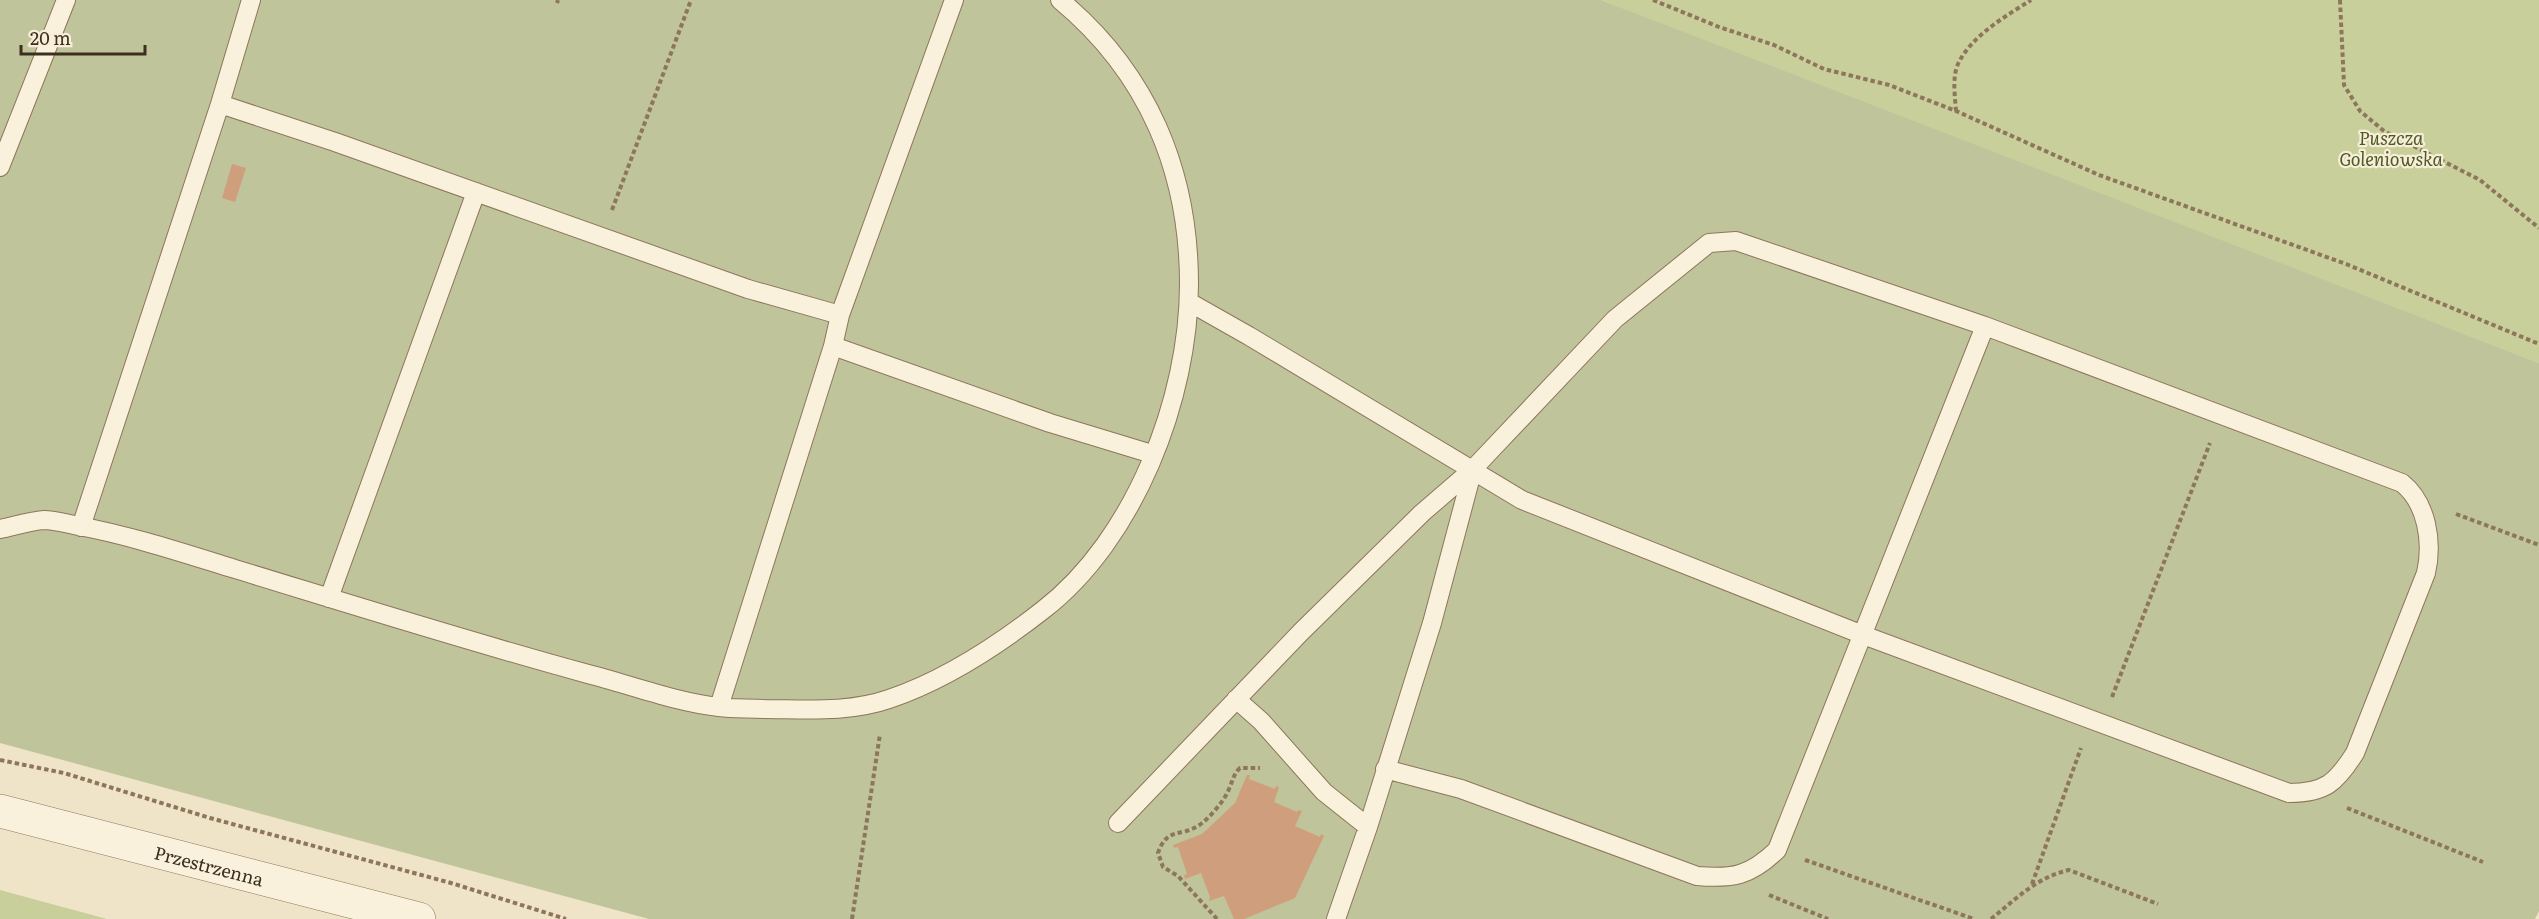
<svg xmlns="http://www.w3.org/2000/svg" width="2539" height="919" viewBox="0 0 2539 919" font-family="Literata,serif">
  <rect width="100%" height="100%" fill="#f0e4c8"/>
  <!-- green -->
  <path fill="#c9cf9b" d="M1601 0H2539V363L1730 51Z
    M0 890 107 919H0Z"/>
  <!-- cemetery -->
  <path fill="#bfc49a" d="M0 0H1601L2539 363V911L2535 919H649L0 743Z"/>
  <!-- building -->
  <path fill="#cf9f7d" d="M232 164 246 168 235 202 222 198Z
    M1247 775H1250L1249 779 1275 789 1276 786 1279 787 1274 802 1297 812 1298 810 1302 811 1295 826 1320 837 1321 834 1324 836 1295 898 1244 919H1234L1224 896 1209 901 1210 897 1201 873 1185 879 1184 875 1187 874 1178 847 1174 848 1173 845 1202 834 1235 803Z"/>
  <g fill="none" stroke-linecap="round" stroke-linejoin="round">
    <!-- service casing -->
    <g stroke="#8d765c" stroke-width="20">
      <path id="service" d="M220 104 335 142 748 289 840 315
        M0 167 66 0
        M1189 302 1249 336 1522 500 1863 635 2289 793C2325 793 2336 783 2355 753L2426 573C2433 542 2427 503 2402 483L1985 326
        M833 346 1050 423 1152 454
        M81 527 220 104 251 0
        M0 529C14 526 30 521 44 520 55 520 68 524 79 526 132 536 183 553 235 569 353 605 470 642 588 674 631 685 675 702 719 707 733 709 749 708 764 709 804 709 849 713 889 699 945 680 997 646 1043 610 1135 539 1189 398 1189 284 1189 171 1148 73 1060 0
        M329 598 476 192
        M1236 699 1261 721 1324 792 1368 827 1432 623 1473 469
        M719 707 833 346 840 315 954 0
        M1118 823 1301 632 1422 513 1473 469 1615 319 1709 243 1736 241 1985 326 1777 850C1750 876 1733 879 1697 876L1461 789 1385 769
        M1336 919 1368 827"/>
    </g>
    <!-- tertiary casing -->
    <g stroke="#8d765c" stroke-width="34">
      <g id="tertiary">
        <path id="s1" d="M0 811 419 919"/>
      </g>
    </g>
    <!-- path -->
    <path stroke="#8d765c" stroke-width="4" stroke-dasharray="4.5 3" stroke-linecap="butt" d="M1653 0 1719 27 1774 45 1824 69 1889 85 1956 111 2099 175 2346 264 2539 344
      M2340 0 2344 85 2360 111 2384 131 2480 180 2539 228
      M557 3 558 0
      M1956 111C1955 97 1952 77 1958 64 1971 36 2006 16 2031 0
      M612 210 691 0
      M2456 514 2539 545
      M2112 697 2210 443
      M0 760 64 773 210 818 451 883 566 919
      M2347 808 2483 862
      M1805 860 1974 919
      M2032 884 2081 748
      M1769 895 1828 919
      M852 919 880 734
      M1217 919 1178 876 1163 867 1158 853C1167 827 1180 837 1198 826 1209 819 1225 800 1229 789 1233 780 1233 775 1240 768H1260
      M1991 919C2016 899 2037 877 2069 870L2158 904"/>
    <!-- service -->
    <use href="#service" stroke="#faf1dc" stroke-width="18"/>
    <!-- tertiary -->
    <use href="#tertiary" stroke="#faf1dc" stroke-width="33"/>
  </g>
  <g text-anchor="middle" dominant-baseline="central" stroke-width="4.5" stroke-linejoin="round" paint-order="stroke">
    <!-- park labels -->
    <g font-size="18" font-style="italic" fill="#4d5a26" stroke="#f7eed8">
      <text x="2391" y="137">Puszcza<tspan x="2391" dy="21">Goleniowska</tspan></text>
    </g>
    <!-- street labels -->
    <g font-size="18" fill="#3d2e20" stroke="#f7eed8">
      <text stroke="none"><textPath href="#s1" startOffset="216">Przestrzenna</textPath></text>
    </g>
  </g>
  <!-- scale -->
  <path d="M21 45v9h124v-9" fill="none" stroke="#3d2e20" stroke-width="3"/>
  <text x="30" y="45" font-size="18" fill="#3d2e20" stroke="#f7eed8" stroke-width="4.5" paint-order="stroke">20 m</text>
</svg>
